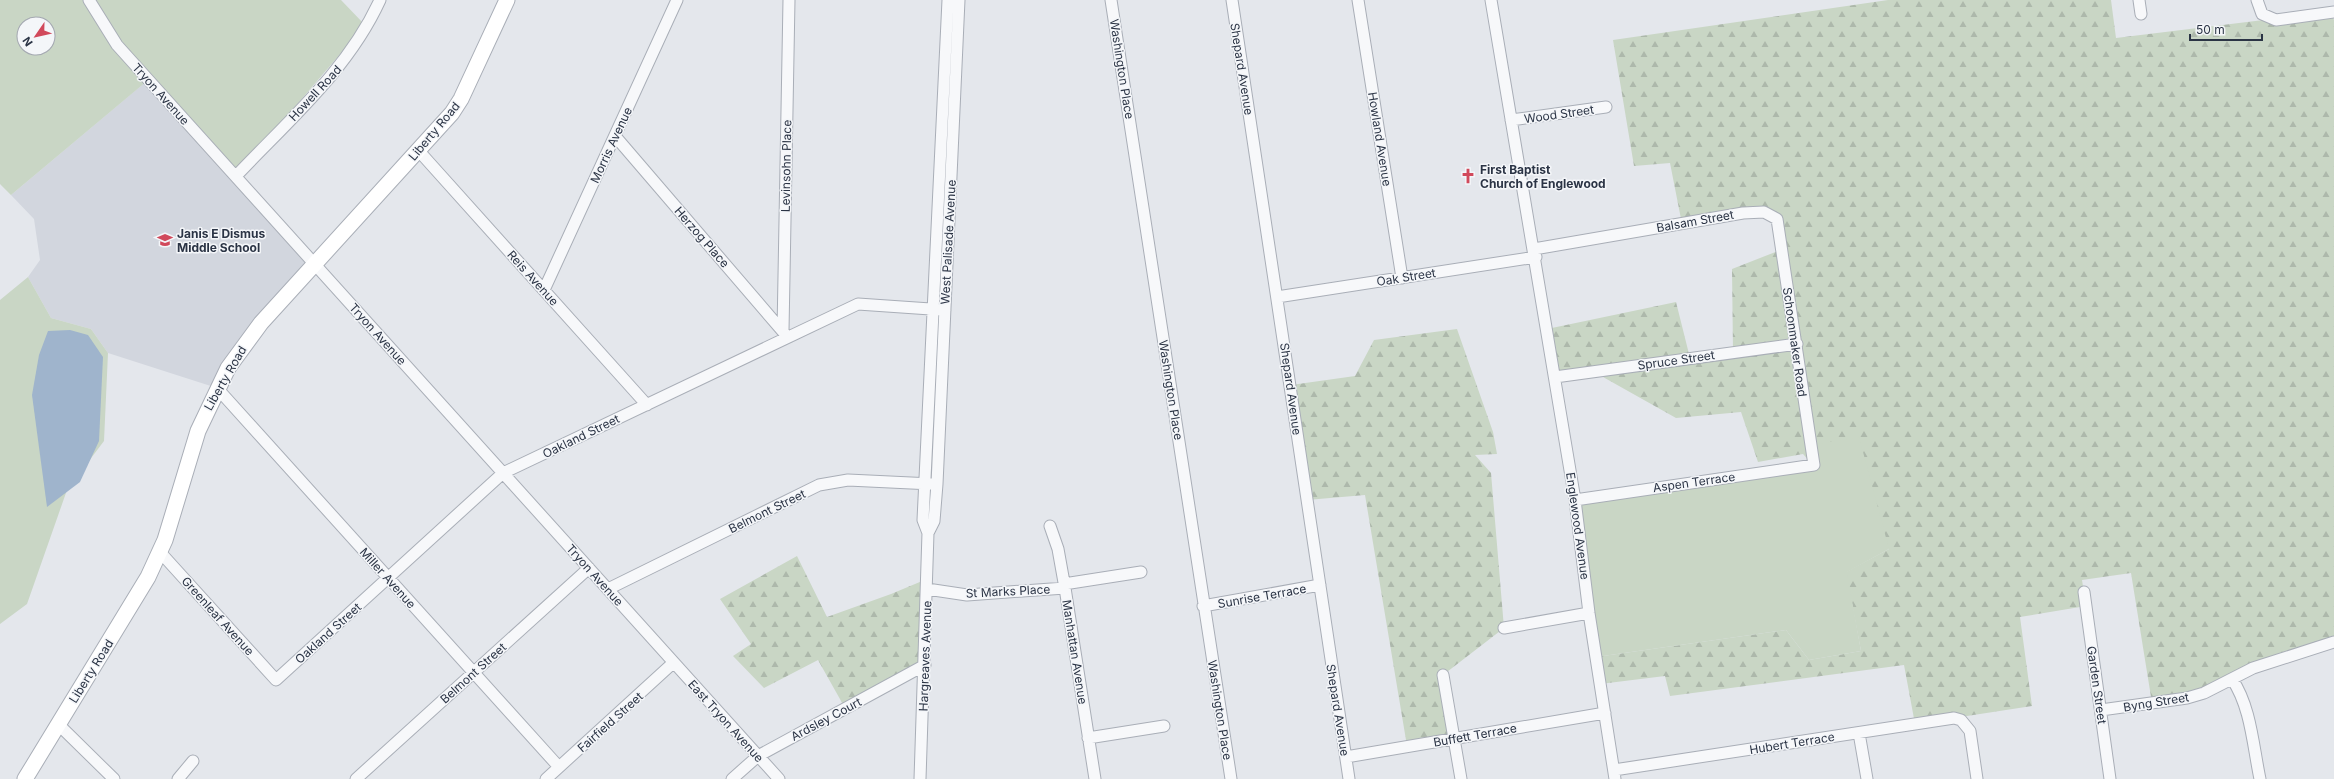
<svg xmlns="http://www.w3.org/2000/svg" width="2334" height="779" viewBox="0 0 2334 779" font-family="Inter,sans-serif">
  <defs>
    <pattern id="forest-firs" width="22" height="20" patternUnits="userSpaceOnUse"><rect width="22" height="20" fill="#c9d6c5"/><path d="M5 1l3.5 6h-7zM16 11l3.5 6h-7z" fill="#adb8ab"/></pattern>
  </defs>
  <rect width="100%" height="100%" fill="#e4e7ec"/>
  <!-- built -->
  <path fill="#d2d6de" d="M148 80 315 263 217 388 108 353 91 329 51 318 28 277 40 260 34 219 11 195Z"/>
  <!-- forest -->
  <path fill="url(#forest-firs)" d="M1888 0H2111L2116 38 2330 12 2334 20V642L2204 693 2152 703 2131 573 2082 580 2086 606 2020 617 2032 706 1915 724 1904 665 1670 696 1665 676 1600 684 1596 657 1786 630 1809 660 1861 651 1846 572 1889 549 1803 454 1758 462 1741 412 1676 418 1603 377H1555L1547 329 1676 302 1690 358 1733 352 1732 269 1783 249 1770 214 1682 224 1670 163 1634 166 1613 40Z
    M1457 329 1493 432 1497 454 1475 455 1491 473 1504 628 1443 675 1455 739 1407 746 1365 495 1307 500 1291 385 1355 376 1374 340Z
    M797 556 827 617 891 594 927 579 925 665 845 708 818 660 764 688 733 656 751 644 720 599Z"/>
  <!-- green -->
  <path fill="#c9d6c5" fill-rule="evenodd" d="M0 0H341L365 25 235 177 147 81 11 195 0 184ZM24 24H48V48H24Z
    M28 277 51 318 91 329 108 353 104 441 67 490 27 604 0 624V300Z
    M1859 437 1889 549 1847 572 1861 651 1809 660 1786 630 1596 657 1575 500 1813 465 1811 445Z"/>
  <!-- water -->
  <path fill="#9fb4cc" d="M70 330 88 335 103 357 99 441 80 482 47 507 32 395 39 355 48 331Z"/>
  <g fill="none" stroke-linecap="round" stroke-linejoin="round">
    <!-- minor casing -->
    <g stroke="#a9aeb7" stroke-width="13">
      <path id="minor" d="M89 0 117 45 779 779
        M1111 0 1231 779
        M1232 0 1349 779
        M1358 0 1402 278
        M1491 0 1575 500 1589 613 1615 779
        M2139 0 2141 14
        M2257 0 2262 14 2276 20 2334 12
        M1511 120 1606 107
        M615 136 785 334
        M418 150 647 405
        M236 176C288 121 348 70 380 0
        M1534 249 1743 213 1764 212 1777 219 1814 465 1575 500
        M544 290 677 0
        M1277 297 1536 257
        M783 331 789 0
        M1555 377 1797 344
        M217 388 559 767
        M1050 526 1058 549 1065 588 1095 779
        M928 533 923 520 948 0
        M160 552 276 680 503 473 858 304 945 310
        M1064 584 1141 572
        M608 589 819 485 848 480 932 484
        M927 589 967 595 1065 588
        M2084 592 2110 779
        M1203 606 1320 585
        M1504 628 1589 613
        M1443 675 1461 779
        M2232 679C2251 707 2253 746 2260 779
        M2101 710 2187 698 2204 693 2253 668 2334 642
        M58 724 114 779
        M1859 733 1867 779
        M1088 738 1164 726
        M1346 757 1605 713
        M1614 770 1954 718 1961 720 1970 731 1977 779
        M178 779 193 761
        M356 779 589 568
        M546 779 673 663
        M732 779 758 756 925 665
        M920 779 928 533 934 521 937 484 959 0"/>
    </g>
    <!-- secondary casing -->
    <g stroke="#a9aeb7" stroke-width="17">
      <path id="secondary" d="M25 779 148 577 165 540 198 431 228 368 261 323 452 113 461 99 507 0"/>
    </g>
    <!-- minor -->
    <use href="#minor" stroke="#f7f8fa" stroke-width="11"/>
    <!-- secondary -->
    <use href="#secondary" stroke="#fff" stroke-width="15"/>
  </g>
  <!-- icons -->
  <defs>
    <g id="church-bare" transform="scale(1.2)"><path d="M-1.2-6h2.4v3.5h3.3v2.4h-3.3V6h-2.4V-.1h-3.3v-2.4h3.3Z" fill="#d1495b" stroke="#f4f6f9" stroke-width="2.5" paint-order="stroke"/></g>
    <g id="school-bare" transform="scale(1.2)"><path d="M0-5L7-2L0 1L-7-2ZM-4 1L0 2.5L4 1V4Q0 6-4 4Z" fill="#d1495b" stroke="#f4f6f9" stroke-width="2.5" paint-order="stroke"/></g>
  </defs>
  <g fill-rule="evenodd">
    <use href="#church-bare" x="1468" y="176"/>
    <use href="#school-bare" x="165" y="240"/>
  </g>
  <g text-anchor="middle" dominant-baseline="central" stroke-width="3" stroke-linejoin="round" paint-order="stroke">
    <!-- street labels -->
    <g font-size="12" fill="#2b3445" stroke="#f4f6f9">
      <text transform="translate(1122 69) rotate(81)">Washington Place</text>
      <text transform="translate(1242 69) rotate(81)">Shepard Avenue</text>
      <text transform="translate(315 93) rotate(-47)">Howell Road</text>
      <text transform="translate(161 94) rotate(48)">Tryon Avenue</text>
      <text transform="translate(1559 114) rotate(-8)">Wood Street</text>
      <text transform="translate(434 131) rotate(-50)">Liberty Road</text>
      <text transform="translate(1380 139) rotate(81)">Howland Avenue</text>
      <text transform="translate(611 145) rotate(-65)">Morris Avenue</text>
      <text transform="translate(786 166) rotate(-89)">Levinsohn Place</text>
      <text transform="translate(1695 221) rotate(-10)">Balsam Street</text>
      <text transform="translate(702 237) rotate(49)">Herzog Place</text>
      <text transform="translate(948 242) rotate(-87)">West Palisade Avenue</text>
      <text transform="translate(1406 277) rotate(-9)">Oak Street</text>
      <text transform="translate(533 278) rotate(48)">Reis Avenue</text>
      <text transform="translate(378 334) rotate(48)">Tryon Avenue</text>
      <text transform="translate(1795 342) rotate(82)">Schoonmaker Road</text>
      <text transform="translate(1676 360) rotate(-8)">Spruce Street</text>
      <text transform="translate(225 378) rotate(-60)">Liberty Road</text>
      <text transform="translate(1291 389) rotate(82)">Shepard Avenue</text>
      <text transform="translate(1171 390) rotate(81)">Washington Place</text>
      <text transform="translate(581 436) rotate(-26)">Oakland Street</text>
      <text transform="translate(1694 482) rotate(-8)">Aspen Terrace</text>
      <text transform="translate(767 511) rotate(-26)">Belmont Street</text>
      <text transform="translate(1578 526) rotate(82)">Englewood Avenue</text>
      <text transform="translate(595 575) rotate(48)">Tryon Avenue</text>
      <text transform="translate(388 578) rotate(48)">Miller Avenue</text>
      <text transform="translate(1008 591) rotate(-3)">St Marks Place</text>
      <text transform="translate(1262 596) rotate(-10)">Sunrise Terrace</text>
      <text transform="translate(218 616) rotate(48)">Greenleaf Avenue</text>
      <text transform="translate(328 633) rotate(-42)">Oakland Street</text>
      <text transform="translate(1075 652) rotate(81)">Manhattan Avenue</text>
      <text transform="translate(925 656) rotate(-88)">Hargreaves Avenue</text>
      <text transform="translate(91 671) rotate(-58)">Liberty Road</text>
      <text transform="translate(473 673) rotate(-42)">Belmont Street</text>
      <text transform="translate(2097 685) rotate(82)">Garden Street</text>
      <text transform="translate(2156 702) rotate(-9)">Byng Street</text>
      <text transform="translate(1220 710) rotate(81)">Washington Place</text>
      <text transform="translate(1338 710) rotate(81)">Shepard Avenue</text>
      <text transform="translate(826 719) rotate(-28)">Ardsley Court</text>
      <text transform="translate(726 721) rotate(48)">East Tryon Avenue</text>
      <text transform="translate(610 722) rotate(-42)">Fairfield Street</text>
      <text transform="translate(1475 735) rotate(-10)">Buffett Terrace</text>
      <text transform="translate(1792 743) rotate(-9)">Hubert Terrace</text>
    </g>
    <!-- poi labels -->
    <g font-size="12" font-weight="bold" fill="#2b3445" stroke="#f4f6f9" text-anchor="start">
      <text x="1480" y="169">First Baptist<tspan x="1480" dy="14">Church of Englewood</tspan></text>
      <text x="177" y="233">Janis E Dismus<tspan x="177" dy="14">Middle School</tspan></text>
    </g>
  </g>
  <!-- north arrow -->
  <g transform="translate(36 36) rotate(236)"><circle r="19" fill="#f4f6f9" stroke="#a4a8b1"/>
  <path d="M0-3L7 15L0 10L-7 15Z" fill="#d1495b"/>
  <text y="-6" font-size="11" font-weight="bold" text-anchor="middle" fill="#2b3445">N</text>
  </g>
  <!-- scale -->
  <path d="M2190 34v6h72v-6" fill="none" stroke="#2b3445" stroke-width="2"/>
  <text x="2196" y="34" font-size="12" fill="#2b3445" stroke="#f4f6f9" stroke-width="3" paint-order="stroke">50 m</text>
</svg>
